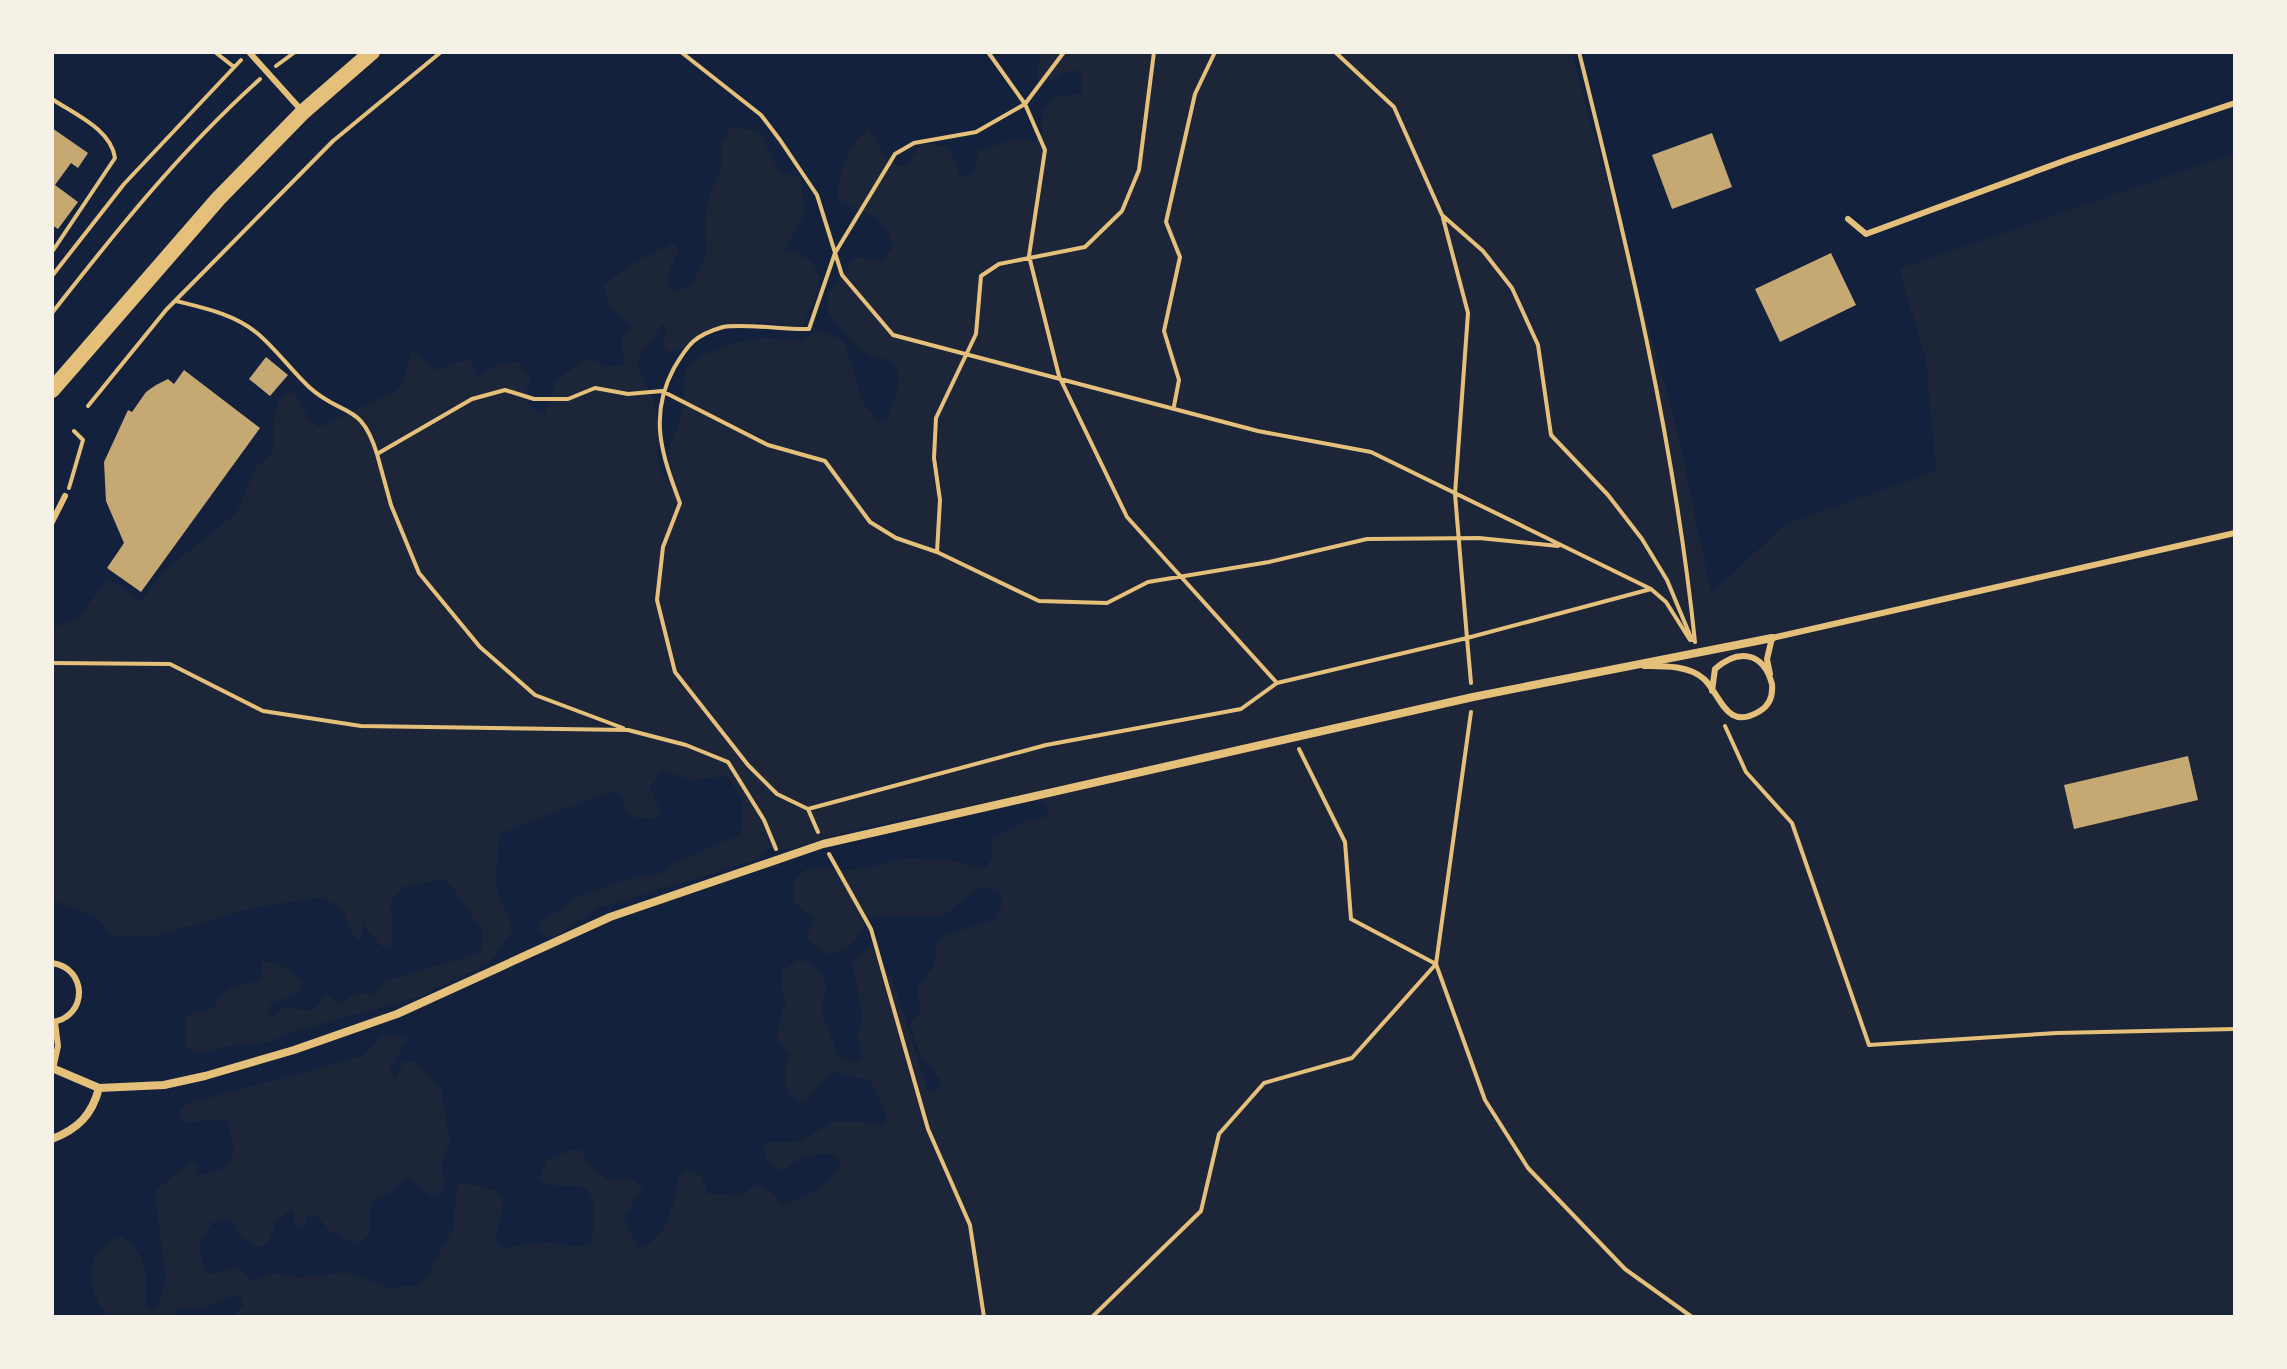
<svg xmlns="http://www.w3.org/2000/svg" width="2287" height="1369" viewBox="0 0 2287 1369" font-family="'IBM Plex Sans',sans-serif">
  <rect width="100%" height="100%" fill="#14213d"/>
  <!-- green -->
  <path fill="#1d2539" d="M1041 52H1571L1678 433 1711 593 1786 524 1936 471 1926 359 1899 269 2235 153V1317H233L244 1304 239 1294 195 1310 176 1308 173 1317H108C86 1288 82 1250 121 1236 148 1252 146 1277 145 1305L152 1311 157 1309 166 1280 155 1192 192 1160 198 1167 196 1176C238 1168 238 1157 227 1120 209 1117 196 1125 181 1122L180 1111 186 1104 363 1056 383 1034 408 1037 389 1071 395 1078 404 1062 415 1061 441 1088 450 1142 442 1159 444 1186 439 1194 429 1196 408 1175 390 1193 374 1199 370 1207V1234L355 1245 329 1230 317 1216 307 1217 305 1226 295 1228 292 1209 277 1220 266 1245 256 1247 240 1235 231 1218 213 1222 199 1245 205 1271 213 1275 236 1267 254 1282 270 1273 301 1278 346 1272 389 1288 418 1285 425 1279 454 1228 456 1191 460 1182 496 1191 504 1198 496 1241 503 1248 546 1242 574 1247 592 1244 594 1204 585 1187 547 1185 539 1179 547 1160 573 1149 582 1151 585 1160 609 1182 627 1177 643 1187 624 1217 638 1248C667 1243 676 1200 678 1176L686 1169 702 1176 707 1194 742 1195 756 1184 773 1193 780 1205C803 1198 833 1186 841 1161 824 1145 798 1158 782 1171L766 1161 762 1143 801 1141 833 1122H865L883 1127 887 1118 871 1081 831 1072 804 1103C780 1098 784 1073 789 1054L776 1038 786 1000 781 992 782 971 798 960 806 961 822 973 826 991 821 1009 838 1056 855 1063 862 1057 857 1036 862 1017 852 960 871 946 891 977 929 1092 939 1089 940 1079 921 1057 910 1025 922 1009 917 989 935 964 936 945 941 937 996 919 1003 903 999 893 982 886 943 916 873 915 849 947 830 955 813 945 807 936 814 919 793 901V880L808 868 857 870 903 858 950 860 985 870 992 857 991 838 1028 821 1046 818 1048 808 1043 801C980 806 901 817 840 834 814 840 795 853 769 848L755 860 598 908 555 937 546 938 539 930 541 920 566 907 571 899 634 877 660 874 676 862 741 835 743 802 727 776 689 780 663 769 650 788 661 813 655 819 636 818 627 813 621 795 612 791 500 833 495 884 513 930 490 963 420 996 285 1034C259 1050 252 1039 228 1046 212 1050 201 1060 186 1047L185 1016 214 1008C221 986 239 985 260 981L263 962C277 962 294 970 302 983L299 992 272 1003 268 1010 271 1018 284 1007 312 1011 327 994 340 1005C351 996 358 989 372 996L384 981 477 954 482 947 483 931C469 914 460 895 445 879L405 886 391 899 392 947H382L363 924 361 942 353 936 343 910 322 897 251 908 151 937 111 936 96 917 52 900V629L80 617 107 578 142 601 164 571 237 512 256 467 272 454C276 433 269 407 287 392L294 393 310 421 319 427 395 392 402 385 412 349 434 370 470 359 477 377 500 364 519 362 530 379 524 398 536 412 545 415 557 379C569 373 577 363 589 358L606 367 625 365 621 340 632 326 610 308 603 285 634 263 673 243 679 250 667 275 668 286 675 292 693 284 707 252 705 226 709 196 721 170V141L732 127 758 131C768 145 771 162 782 174L801 176 805 212 783 254 790 251C835 264 817 296 802 327L758 322C744 332 728 328 712 333 696 338 687 348 670 352L663 347 667 330 663 323 639 358 637 367C647 385 656 407 659 427 662 445 652 459 664 477H673C662 439 676 444 682 412 685 397 681 383 687 369 695 352 748 338 766 338 779 338 790 342 803 341L818 329 844 341 864 405 877 420 887 421C892 400 909 376 889 359 861 361 844 332 828 312V294L855 257 883 262 892 248C887 215 868 214 840 202 832 181 851 140 869 128L883 154 898 166 908 165 922 143 950 148 960 175 969 177 975 169 979 151 1015 138 1034 142 1041 137 1043 109 1054 96 1082 94V76L1075 70C1061 71 1054 82 1040 82L1036 74Z"/>
  <!-- building -->
  <path fill="#c6a872" d="M52 128 88 153 78 168 71 163 55 185 78 202 58 229 52 225Z
    M1712 133 1732 187 1672 209 1652 155Z
    M1831 253 1856 305 1780 342 1755 289Z
    M266 357 288 375 270 396 249 379Z
    M184 370 260 428 141 592 107 568 124 543 106 501 104 462 128 410 132 412 146 392 156 385 168 379 174 384Z
    M2188 756 2198 800 2074 829 2064 785Z"/>
  <g fill="none" stroke-linecap="round" stroke-linejoin="round">
    <!-- path -->
    <path stroke="#e5c07b" stroke-width="4" d="M215 52 234 67
      M681 52 761 115 780 140 817 195 842 275 893 335 1258 431 1371 452 1651 589 1666 602 1690 640
      M988 52 1025 104 1045 150 1029 256 1059 376 1127 517 1277 683 1467 638 1471 683
      M1064 52 1025 104 976 132 914 143 895 154 835 253 809 329C787 330 741 323 723 327 695 335 688 344 674 368 648 416 662 455 680 503L663 547 657 600 675 672 748 765 777 794 808 809 1046 745 1241 709 1277 683
      M1335 52 1394 107 1442 215 1483 251 1512 288 1538 345 1551 435 1608 495 1642 539 1667 580 1692 640
      M1579 52C1628 248 1674 440 1695 642
      M276 66 295 52
      M52 99C74 114 111 129 115 158L52 252
      M1443 218 1468 313 1455 494 1467 638 1651 589
      M52 276 124 184 241 60
      M176 301C204 308 234 314 257 333 276 349 291 370 309 387 343 418 361 401 377 454L472 399 505 390 534 399H568L595 388 628 394 662 391 768 445 825 461 870 522 896 538 937 552 940 500 934 458 936 418 976 334 981 276 999 264 1085 247 1122 211 1139 170 1154 52
      M52 313C117 230 181 150 260 79
      M88 406 166 310 333 141 441 52
      M1174 406 1179 380 1164 331 1180 257 1166 222 1195 94 1215 52
      M377 454 391 505 419 573 480 647 535 695 623 728
      M69 488 83 440 74 431
      M937 552 1039 601 1107 603 1148 582 1269 562 1367 539 1479 538 1558 546
      M52 663 170 664 263 711 361 726 628 730 686 745 728 762 764 820 776 849
      M1725 726 1746 772 1792 823 1869 1045 2057 1033 2235 1029
      M1299 749 1345 842 1351 919 1436 964 1485 1100 1528 1168 1625 1269 1692 1317
      M808 809 818 832
      M829 854 871 929 928 1129 970 1225 984 1317
      M1092 1317 1201 1211 1219 1134 1264 1083 1352 1058 1436 964 1471 712"/>
    <!-- service -->
    <path stroke="#e5c07b" stroke-width="6" d="M249 52 303 112
      M1848 219 1866 234 2069 159 2235 103
      M52 522 65 496
      M1644 666C1663 666 1688 665 1704 679 1721 695 1726 732 1760 711 1770 705 1773 695 1772 684 1763 651 1738 649 1715 669L1712 691
      M1770 674 1767 659 1772 638 2235 533
      M52 963C88 968 88 1017 52 1022
      M53 1069 58 1046 55 1022"/>
    <!-- minor -->
    <path stroke="#e5c07b" stroke-width="8" d="M52 1068 99 1088 164 1085 205 1076 294 1050 397 1014 610 917 823 844 1473 697 1772 638
      M52 1139C78 1129 92 1115 99 1088"/>
    <!-- secondary -->
    <path stroke="#e5c07b" stroke-width="16" d="M52 390 218 199 303 112 372 52"/>
  </g>
  <!-- border -->
  <rect width="2287" height="1369" fill="none" stroke="#f6f1e7" stroke-width="108"/>
</svg>
